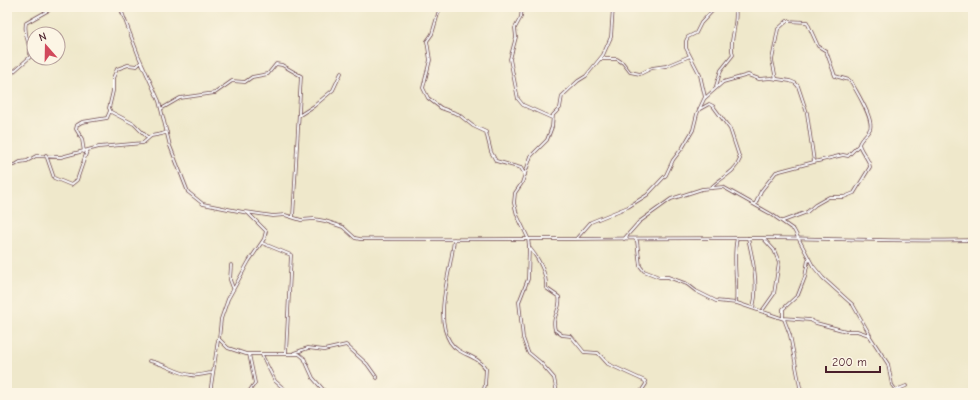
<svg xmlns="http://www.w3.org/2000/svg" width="980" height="400" viewBox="0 0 980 400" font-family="'Comic Neue',sans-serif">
  <rect width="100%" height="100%" fill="#fcf5e5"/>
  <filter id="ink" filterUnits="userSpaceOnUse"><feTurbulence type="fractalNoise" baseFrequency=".025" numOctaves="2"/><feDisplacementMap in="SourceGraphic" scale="8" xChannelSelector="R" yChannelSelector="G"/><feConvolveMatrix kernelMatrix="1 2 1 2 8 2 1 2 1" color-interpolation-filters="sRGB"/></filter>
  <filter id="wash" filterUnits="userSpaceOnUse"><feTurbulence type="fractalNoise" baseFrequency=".012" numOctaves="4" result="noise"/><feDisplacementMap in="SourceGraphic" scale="16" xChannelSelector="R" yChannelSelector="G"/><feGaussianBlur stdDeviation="0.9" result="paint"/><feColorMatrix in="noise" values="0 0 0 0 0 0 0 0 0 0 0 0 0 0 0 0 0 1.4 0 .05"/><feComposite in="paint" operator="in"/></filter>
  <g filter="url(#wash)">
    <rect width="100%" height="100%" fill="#efe8cb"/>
  </g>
  <g filter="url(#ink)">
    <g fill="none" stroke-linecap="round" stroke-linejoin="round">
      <!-- minor casing -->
      <g stroke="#633d43" stroke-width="3.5">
        <path id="minor" d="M120 7 139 57 159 101 170 146 188 192 203 204 248 213 266 231 264 239 249 261 228 299 221 319 219 339 228 348 246 354H299L304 358 313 378 326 393
          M440 7 432 34 427 41 430 60 423 88 428 98 441 108 458 114 473 126 486 132 491 152 496 161 521 168 525 175
          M522 7 521 17 515 28 516 37 510 59 518 99 523 105 552 118
          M600 59H617L623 63 630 72 640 74 652 68 666 66 690 56
          M141 62 137 66 128 65 117 69 113 78V91L109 108 111 112 134 124 148 138
          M7 72 12 73 30 57C32 46 23 37 26 23L49 10
          M776 79 772 60 778 29 787 21 807 22 818 46 826 51 835 76 849 80 852 83C857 93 874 119 870 129 867 135 861 138 859 144 861 153 869 158 870 167L854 193 844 197H829L815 205 807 212 783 221
          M716 86 721 70 733 55C728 41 739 23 735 7
          M705 98 723 82 748 75 759 79 771 78 790 81 795 83 798 86 807 113 814 162 776 172 761 191 755 205
          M161 109 180 98 215 93 232 81 245 82 252 77 268 74 276 64 282 65 301 76 293 217
          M700 109 709 104 713 106 730 129 740 159C735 173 721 177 711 188
          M300 115 314 106 333 90 341 73
          M84 152 82 139 76 129 77 125 82 122 107 118 110 111
          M46 155 54 178 71 185 77 180 87 151
          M7 161 11 165H15L20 162 27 161 36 156 61 157 99 147 143 143 151 136 162 134 167 132
          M814 162 843 155 848 156 859 145
          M246 212 273 216 285 215 301 220 314 219 325 221 343 227 355 238 360 239C491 240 623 238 754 238 827 238 900 242 973 240
          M748 238C753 260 759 285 753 308
          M454 239C452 269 433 315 450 342 459 356 477 354 486 369L485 385 483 393
          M576 239 591 222 628 207 647 195 666 175 673 160 683 147 693 130 697 114 705 97 700 75 686 48V41L688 37 696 33 701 23 716 7
          M624 239 639 222 671 199 702 189 723 187 771 214 794 230 813 266 823 278 853 305 870 335
          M635 239 637 241 640 266 644 271 659 277H668L687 284 696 291 716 301 737 303 784 319 790 335 800 387 803 393
          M262 243 291 255 286 353
          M529 247C538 258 547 273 546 288L559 297C562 310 551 315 555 330L562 335 571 336 584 352 598 353 608 364 645 381 646 384 640 393
          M808 260 805 277 798 295 783 309V318L810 320 816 323 846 331H857L869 335 888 364 892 385 898 393
          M231 265 230 280 233 288
          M736 303C738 280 732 259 737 238
          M762 311 774 294 779 262 774 250 763 238
          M294 353 308 348 324 350 346 345 367 364 377 378
          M262 355 275 381 289 393
          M149 361C164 363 176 373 191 375 198 377 205 373 213 373
          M896 390 906 386
          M210 393 218 340
          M248 393 255 383 249 354
          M557 393 554 378 540 362 528 352 523 338 519 302 528 279 529 246 528 238 517 215 514 203 515 193 522 183 531 156 547 140 552 127 553 115 560 108 562 96 578 81 586 76 603 55 611 37 613 7"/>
      </g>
      <!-- minor -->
      <use href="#minor" stroke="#fff" stroke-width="2"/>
    </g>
  </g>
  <!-- margin -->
  <rect width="980" height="400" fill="none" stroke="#fcf5e5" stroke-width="24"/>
  <!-- north arrow -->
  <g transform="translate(46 46) rotate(340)"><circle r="19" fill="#fcf5e5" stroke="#b59f9b"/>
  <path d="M0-3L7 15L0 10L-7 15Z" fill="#d1495b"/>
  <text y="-6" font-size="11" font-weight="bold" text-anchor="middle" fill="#4a1f2b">N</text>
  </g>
  <!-- scale -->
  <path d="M826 366v6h54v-6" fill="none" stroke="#4a1f2b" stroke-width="2"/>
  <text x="832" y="366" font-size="12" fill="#4a1f2b" stroke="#fcf5e5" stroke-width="3" paint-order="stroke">200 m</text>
</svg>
